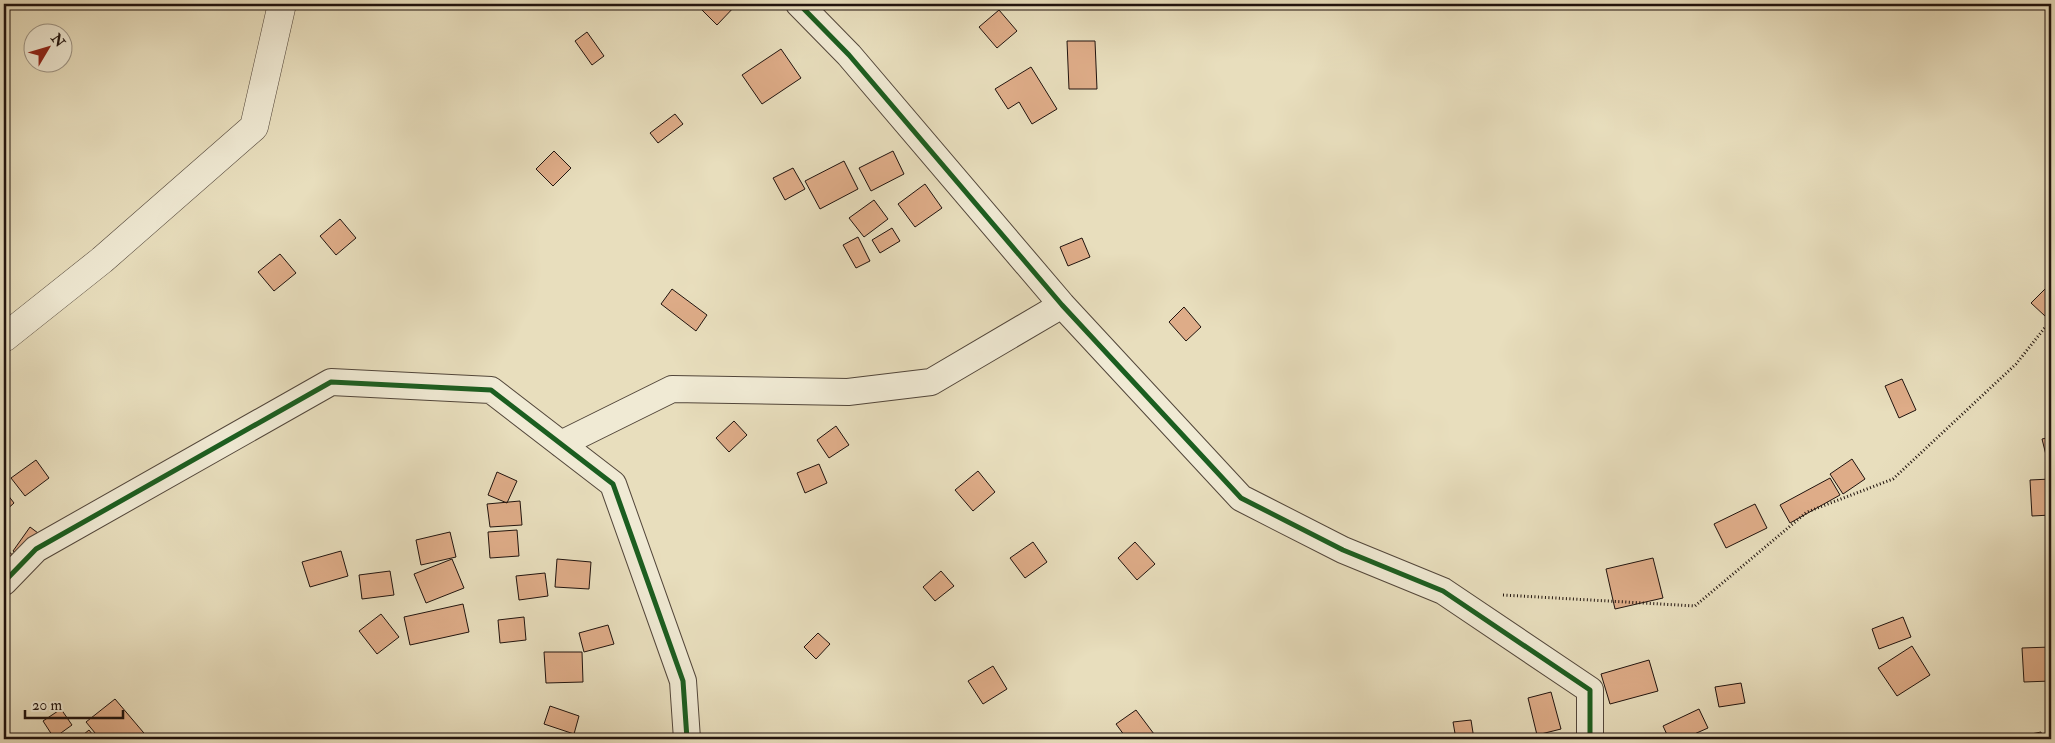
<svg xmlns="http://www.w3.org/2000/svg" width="2055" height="743" viewBox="0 0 2055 743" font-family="'IM FELL Double Pica',serif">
  <rect width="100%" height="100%" fill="#e8debd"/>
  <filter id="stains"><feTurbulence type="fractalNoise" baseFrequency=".004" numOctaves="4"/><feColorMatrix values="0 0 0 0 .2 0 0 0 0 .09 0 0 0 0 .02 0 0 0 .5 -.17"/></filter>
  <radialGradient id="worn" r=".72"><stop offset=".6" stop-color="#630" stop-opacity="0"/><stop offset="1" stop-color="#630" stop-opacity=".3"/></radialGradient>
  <!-- building -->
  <path fill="#deac88" stroke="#20130e" d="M706 4H737L717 25 701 9Z
    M999 10 1017 31 997 48 979 27Z
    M587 32 604 56 592 65 575 41Z
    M1067 41H1095L1097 89H1069Z
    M781 49 801 78 762 104 742 75Z
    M1031 67 1057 109 1032 124 1019 102 1008 109 995 89Z
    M675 114 683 124 658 143 650 133Z
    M554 151 571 168 553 186 536 169Z
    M893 151 904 174 871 191 859 168Z
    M844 161 858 189 820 209 805 181Z
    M793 168 805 189 785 200 773 178Z
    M925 184 942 208 915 227 898 204Z
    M874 200 888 219 864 237 849 218Z
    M340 219 356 238 336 255 320 236Z
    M892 228 900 241 880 253 872 240Z
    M858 237 870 261 856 268 843 245Z
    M1082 238 1090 257 1068 266 1060 247Z
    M280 254 296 273 274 291 258 272Z
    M2051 283V309L2045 316 2031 303Z
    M672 289 707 315 696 331 661 304Z
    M1184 307 1201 327 1186 341 1169 322Z
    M1902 379 1916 410 1899 418 1885 386Z
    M734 421 747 435 729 452 716 438Z
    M836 426 849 445 829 458 817 440Z
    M2051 437V475L2042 439Z
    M1852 459 1865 479 1843 494 1830 474Z
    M36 460 49 478 25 496 11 478Z
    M819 464 827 483 805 493 797 473Z
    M978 471 995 492 973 511 955 490Z
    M497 472 517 481 507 503 488 495Z
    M1830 478 1840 495 1790 523 1780 505Z
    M2051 479V515L2032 516 2030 480Z
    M4 490 14 503 4 512Z
    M520 501 522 525 490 527 487 504Z
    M1755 504 1767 528 1726 548 1714 524Z
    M30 527 50 542 34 566 13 551Z
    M517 530 519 556 490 558 488 532Z
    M450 532 456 557 421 565 416 540Z
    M1033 542 1047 562 1025 578 1010 558Z
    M1135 542 1155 564 1137 580 1118 558Z
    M4 547 20 562 4 571Z
    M341 551 348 576 310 587 302 562Z
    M1653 558 1663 598 1615 609 1606 569Z
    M452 559 464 588 426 603 414 574Z
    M557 559 591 562 589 589 555 587Z
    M390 571 394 595 362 599 359 575Z
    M941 571 954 586 935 601 923 587Z
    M545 573 548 596 519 600 516 576Z
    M463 604 469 632 410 645 404 617Z
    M381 614 399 637 377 654 359 631Z
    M524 617 526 640 500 643 498 620Z
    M1903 617 1911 637 1879 649 1872 629Z
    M608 625 614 644 584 652 579 633Z
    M818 633 830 644 816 659 804 647Z
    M1912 646 1930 675 1897 696 1878 668Z
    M2051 647V681L2024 682 2022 648Z
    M544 652H582L583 682 546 683Z
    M1649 660 1658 691 1610 704 1601 674Z
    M993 666 1007 689 983 704 968 681Z
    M1741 683 1745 703 1719 707 1715 687Z
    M1551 692 1561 729 1537 735 1528 698Z
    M115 699 149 739H100L86 722Z
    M550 706 579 716 574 734 544 724Z
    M61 709 72 725 54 738 43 721Z
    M1699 709 1708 728 1683 739H1669L1663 726Z
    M1136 710 1154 734 1147 739H1127L1116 724Z
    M1471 720 1474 739H1456L1453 722Z
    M89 730 96 739H78Z
    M2041 732 2042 739H2022L2021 736Z"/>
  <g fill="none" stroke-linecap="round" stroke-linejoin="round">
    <!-- minor casing -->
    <g stroke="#52463a" stroke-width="28">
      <path id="minor" d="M799 4 849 55 1062 305 1241 498 1343 550 1443 591 1590 690V739
        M561 444 672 389 848 392 931 382 1062 305
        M4 582 36 549 331 382 491 390 613 484 683 681 687 739"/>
    </g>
    <!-- tertiary casing -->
    <g stroke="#52463a" stroke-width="29">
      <path id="tertiary" d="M4 338 102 260 254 127 282 4"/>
    </g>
    <!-- path -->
    <path stroke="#20130e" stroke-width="3" stroke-dasharray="1 2.5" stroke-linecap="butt" d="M1503 595 1695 606 1807 512 1893 479 2016 364 2051 320"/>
    <!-- minor -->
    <use href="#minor" stroke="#f0ead4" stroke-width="26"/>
    <!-- tertiary -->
    <use href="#tertiary" stroke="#f0ead4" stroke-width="28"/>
    <!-- cycleway casing -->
    <g stroke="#f0ead4" stroke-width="8">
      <path id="cycleway" d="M799 4 849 55 1062 305 1241 498 1343 550 1443 591 1590 690V739
        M4 582 36 549 331 382 491 390 613 484 683 681 687 739"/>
    </g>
    <!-- cycleway -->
    <use href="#cycleway" stroke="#1b5e20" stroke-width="5"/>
  </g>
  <!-- margin -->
  <rect width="2055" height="743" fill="none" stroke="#e8debd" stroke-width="20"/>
  <rect x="5" y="5" width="2045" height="733" fill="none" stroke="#20130e" stroke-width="2.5"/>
  <rect x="10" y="10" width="2035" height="723" fill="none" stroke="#20130e"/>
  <!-- north arrow -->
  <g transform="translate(48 48) rotate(52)"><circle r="24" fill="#f0ead4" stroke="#9d9485"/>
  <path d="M0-4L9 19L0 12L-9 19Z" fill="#8f2418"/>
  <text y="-8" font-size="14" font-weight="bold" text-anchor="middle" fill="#20130e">N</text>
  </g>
  <!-- scale -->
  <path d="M25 710v8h98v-8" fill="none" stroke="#20130e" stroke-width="2.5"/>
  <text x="32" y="710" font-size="15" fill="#20130e" stroke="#f0ead4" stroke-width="4" paint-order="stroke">20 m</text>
  <rect width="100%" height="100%" filter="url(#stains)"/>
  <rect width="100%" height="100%" fill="url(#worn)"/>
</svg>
